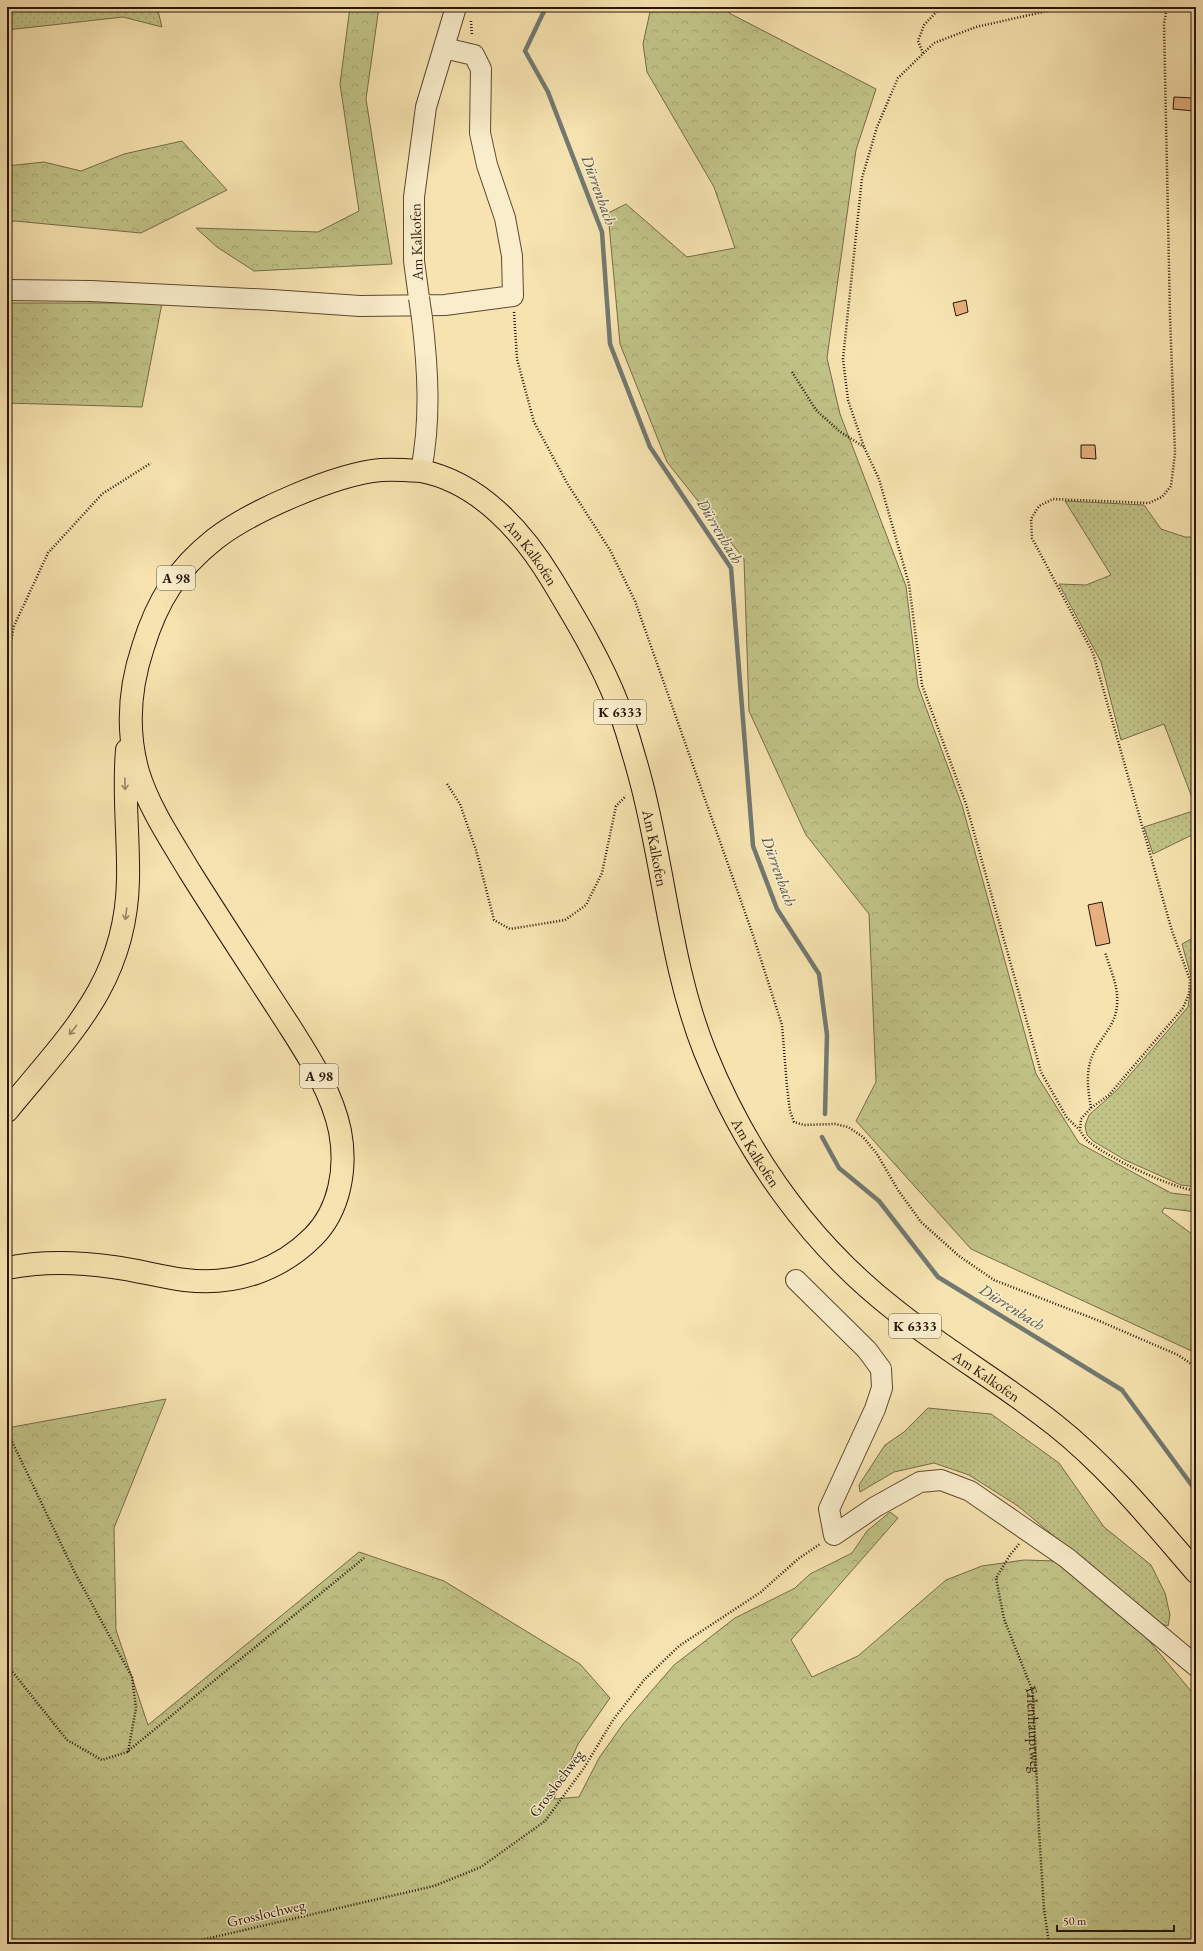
<svg xmlns="http://www.w3.org/2000/svg" width="1203" height="1951" viewBox="0 0 1203 1951" font-family="'EB Garamond',serif">
  <defs>
    <pattern id="grass-dots" width="8" height="8" patternUnits="userSpaceOnUse"><rect width="8" height="8" fill="#c1c387"/><path d="M2 2h.1M6 6h.1" fill="none" stroke="#a6a773" stroke-width="1.8" stroke-linecap="round"/></pattern>
    <pattern id="forest-crowns" width="20" height="18" patternUnits="userSpaceOnUse"><rect width="20" height="18" fill="#c1c387"/><path d="M2 6a3 3 0 1 1 6 0M12 15a3 3 0 1 1 6 0" fill="none" stroke="#a6a773"/></pattern>
  </defs>
  <rect width="100%" height="100%" fill="#f6e3af"/>
  <filter id="stains"><feTurbulence type="fractalNoise" baseFrequency=".005" numOctaves="4"/><feColorMatrix values="0 0 0 0 .2 0 0 0 0 .09 0 0 0 0 .02 0 0 0 .5 -.17"/></filter>
  <radialGradient id="worn" r=".72"><stop offset=".6" stop-color="#630" stop-opacity="0"/><stop offset="1" stop-color="#630" stop-opacity=".3"/></radialGradient>
  <!-- grass -->
  <path fill="url(#grass-dots)" stroke="#766c48" d="M7 7H157L162 27 123 17 7 30Z
    M1065 501 1144 505 1161 529 1185 537H1196V808L1164 724 1121 740 1101 662 1059 584 1086 585 1111 575Z
    M1196 810V833L1153 854 1144 827Z
    M1191 939 1196 950V1187L1181 1185 1125 1160 1093 1141 1087 1135 1085 1126 1089 1115 1117 1090 1188 1007 1192 980 1182 944Z
    M928 1408 991 1414 1059 1463 1104 1527 1151 1565 1165 1593 1170 1615 1168 1626 1158 1623 1018 1506 969 1475 934 1463 894 1472 860 1492 859 1485 885 1445 904 1432Z"/>
  <!-- forest -->
  <path fill="url(#forest-crowns)" stroke="#766c48" d="M350 7H379L366 99 392 264 254 271 217 247 196 228 318 232 359 211 340 84Z
    M651 7H734L729 13 876 89 856 150 827 358 840 414 906 586 918 686 962 805 1036 1074 1079 1143 1171 1193 1196 1196V1212L1164 1208 1162 1212 1196 1237V1353L971 1249 856 1121 876 1082 869 914 806 835 749 711 744 559 667 462 620 344 608 213 626 204 687 257 735 248 714 187 647 72 643 44Z
    M182 141 227 190 141 233 15 221 7 222V166L44 162 81 171 124 154Z
    M7 303H162L142 407 7 403Z
    M166 1399 114 1528 116 1630 148 1725 359 1552 444 1581 580 1664 610 1698 578 1744 554 1799 579 1797 599 1758 623 1724 674 1665 735 1618 795 1588 810 1574 852 1553 867 1531 890 1512 898 1518 791 1640 812 1677 858 1656 946 1580 982 1566 1024 1560 1057 1561 1141 1631 1196 1697V1944H7V1428Z"/>
  <g fill="none" stroke-linecap="round" stroke-linejoin="round">
    <!-- stream -->
    <path stroke="#727971" stroke-width="4.5" d="M546 7 525 51 548 92 602 232 610 344 650 447 731 568 753 846 777 909 819 974 827 1035 825 1114
      M822 1137 839 1168 879 1201 938 1277 1122 1390 1196 1491"/>
  </g>
  <!-- building -->
  <path fill="#e7af7e" stroke="#2b1509" d="M1174 97 1195 98 1194 111 1173 109Z
    M966 300 968 312 956 316 953 303Z
    M1081 445H1095L1096 459 1081 458Z
    M1102 902 1110 943 1096 946 1088 905Z"/>
  <g fill="none" stroke-linecap="round" stroke-linejoin="round">
    <!-- minor casing -->
    <g stroke="#5e4832" stroke-width="22">
      <path id="minor" d="M7 290 91 291 272 300 360 306 445 305 513 296 512 256 505 218 487 165 480 133 481 69 474 55 444 48
        M419 298 414 261V197L426 107 456 7
        M421 471C431 420 428 369 422 318
        M796 1280 867 1350 881 1369 882 1388 875 1409 829 1509 834 1535 875 1507 920 1482 941 1480 970 1491 1067 1558 1196 1666"/>
    </g>
    <!-- major casing -->
    <g stroke="#2b1509" stroke-width="24">
      <g id="major">
        <path id="s2" d="M421 471C479 482 523 532 552 580 575 618 602 663 618 705 627 731 635 758 642 785 665 874 671 967 705 1052 746 1153 809 1243 895 1310 946 1351 1004 1384 1055 1425 1108 1467 1152 1521 1196 1572"/>
      </g>
    </g>
    <!-- highway casing -->
    <g stroke="#2b1509" stroke-width="24">
      <path id="highway" d="M7 1111C68 1036 126 984 128 880 129 837 123 794 127 750
        M7 1268C41 1261 78 1262 113 1267 137 1270 161 1277 185 1280 233 1286 279 1271 313 1237 340 1210 347 1168 340 1131 332 1092 309 1057 288 1024 255 973 222 923 190 872 171 840 149 808 138 772 126 729 129 689 143 647 157 601 177 569 215 539 251 511 336 474 381 470 394 469 407 470 421 471"/>
    </g>
    <!-- path -->
    <g stroke="#2b1509" stroke-width="2.5" stroke-dasharray="1 2" stroke-linecap="butt">
      <path d="M1065 7 976 27 934 43 898 78 877 127 862 178 843 359 848 400 864 447 879 479 909 584 922 685 966 804 1041 1072 1067 1118 1079 1129"/>
      <path d="M1167 7 1164 24 1170 315 1175 453 1171 486 1162 497 1149 503 1053 499 1039 506 1031 519 1032 538 1093 653 1172 931 1190 980 1189 994 1183 1008 1109 1095 1091 1108 1081 1119 1080 1130C1082 1134 1085 1139 1089 1142 1113 1160 1167 1186 1196 1191"/>
      <path d="M471 21 472 36"/>
      <path d="M923 53 918 41 924 25 941 7"/>
      <path d="M514 312 517 359 534 422 567 483 610 550 635 601 753 935 782 1025 787 1087 790 1111 794 1122 804 1125 835 1124 848 1127 863 1137 877 1154 898 1190 921 1222 959 1256 994 1280 1097 1320 1178 1355 1196 1367"/>
      <path d="M792 372 816 410 839 431 864 447"/>
      <path d="M7 662 14 626 48 553 102 494 151 463"/>
      <path d="M447 784 460 804 476 850 494 920 510 929 565 920 586 905 602 873 616 806 626 796"/>
      <path d="M1091 1108C1088 1090 1085 1072 1093 1054 1100 1038 1116 1025 1117 1005 1119 987 1110 969 1105 952"/>
      <path d="M7 1431 74 1571 132 1677 136 1708 128 1752"/>
      <path id="s1" d="M1019 1544 1010 1555 996 1578 1004 1619 1033 1692 1039 1831 1044 1909 1049 1944"/>
      <path d="M7 1665 67 1740 102 1760 127 1752 364 1558"/>
      <path d="M184 1944 434 1886 481 1867 545 1821 584 1768 613 1720 644 1680 679 1646 761 1592 798 1559 820 1544"/>
    </g>
    <!-- minor -->
    <use href="#minor" stroke="#f9edcb" stroke-width="20"/>
    <!-- major -->
    <use href="#major" stroke="#f6e3af" stroke-width="22"/>
    <!-- highway -->
    <use href="#highway" stroke="#f6e3af" stroke-width="22"/>
    <!-- minor-bridge casing -->
    <g stroke="#5e4832" stroke-width="22" stroke-linecap="butt">
      <path id="minor-bridge" d="M419 298 422 318"/>
    </g>
    <!-- minor-bridge -->
    <use href="#minor-bridge" stroke="#f9edcb" stroke-width="20"/>
  </g>
  <!-- one-way arrows -->
  <defs><path id="oneway-shaft" d="M-6 0H5M1.5-3L5.5 0L1.5 3" fill="none" stroke-width="1.6" stroke-linecap="round" stroke-linejoin="round"/></defs>
  <g stroke="#9b8664">
    <use href="#oneway-shaft" transform="translate(125 784) rotate(89)"/>
    <use href="#oneway-shaft" transform="translate(126 914) rotate(97)"/>
    <use href="#oneway-shaft" transform="translate(73 1030) rotate(129)"/>
  </g>
  <g text-anchor="middle" dominant-baseline="central" stroke-width="3" stroke-linejoin="round" paint-order="stroke">
    <!-- shield labels -->
    <g fill="#f9edcb" stroke="#695643" stroke-width="1">
      <rect x="157" y="566" width="38" height="24" rx="3"/>
      <rect x="594" y="700" width="52" height="24" rx="3"/>
      <rect x="300" y="1064" width="38" height="24" rx="3"/>
      <rect x="889" y="1314" width="52" height="24" rx="3"/>
    </g>
    <g font-size="14" font-weight="bold" fill="#2b1509">
      <text x="176" y="578">A 98</text>
      <text x="620" y="712">K 6333</text>
      <text x="319" y="1076">A 98</text>
      <text x="915" y="1326">K 6333</text>
    </g>
    <!-- street labels -->
    <g font-size="15" fill="#2b1509" stroke="#f9edcb">
      <text transform="translate(416 242) rotate(-92)">Am Kalkofen</text>
      <text stroke="none"><textPath href="#s2" startOffset="141">Am Kalkofen</textPath></text>
      <text stroke="none"><textPath href="#s2" startOffset="465">Am Kalkofen</textPath></text>
      <text stroke="none"><textPath href="#s2" startOffset="788">Am Kalkofen</textPath></text>
      <text stroke="none"><textPath href="#s2" startOffset="1112">Am Kalkofen</textPath></text>
      <text stroke="none"><textPath href="#s1" startOffset="199">Erlenhauptweg</textPath></text>
      <text transform="translate(556 1783) rotate(-53)">Grosslochweg</text>
      <text transform="translate(266 1913) rotate(-13)">Grosslochweg</text>
    </g>
    <!-- water labels -->
    <g font-size="16" font-style="italic" fill="#544f46" stroke="#f9edcb">
      <text transform="translate(599 190) rotate(70)">Dürrenbach</text>
      <text transform="translate(720 531) rotate(59)">Dürrenbach</text>
      <text transform="translate(779 871) rotate(70)">Dürrenbach</text>
      <text transform="translate(1012 1307) rotate(32)">Dürrenbach</text>
    </g>
  </g>
  <!-- margin -->
  <rect width="1203" height="1951" fill="none" stroke="#f6e3af" stroke-width="24"/>
  <rect x="8" y="8" width="1187" height="1935" fill="none" stroke="#2b1509" stroke-width="2"/>
  <rect x="12" y="12" width="1179" height="1927" fill="none" stroke="#2b1509"/>
  <!-- scale -->
  <path d="M1057 1925v6h117v-6" fill="none" stroke="#2b1509" stroke-width="2"/>
  <text x="1063" y="1925" font-size="12" fill="#2b1509" stroke="#f9edcb" stroke-width="3" paint-order="stroke">50 m</text>
  <rect width="100%" height="100%" filter="url(#stains)"/>
  <rect width="100%" height="100%" fill="url(#worn)"/>
</svg>
